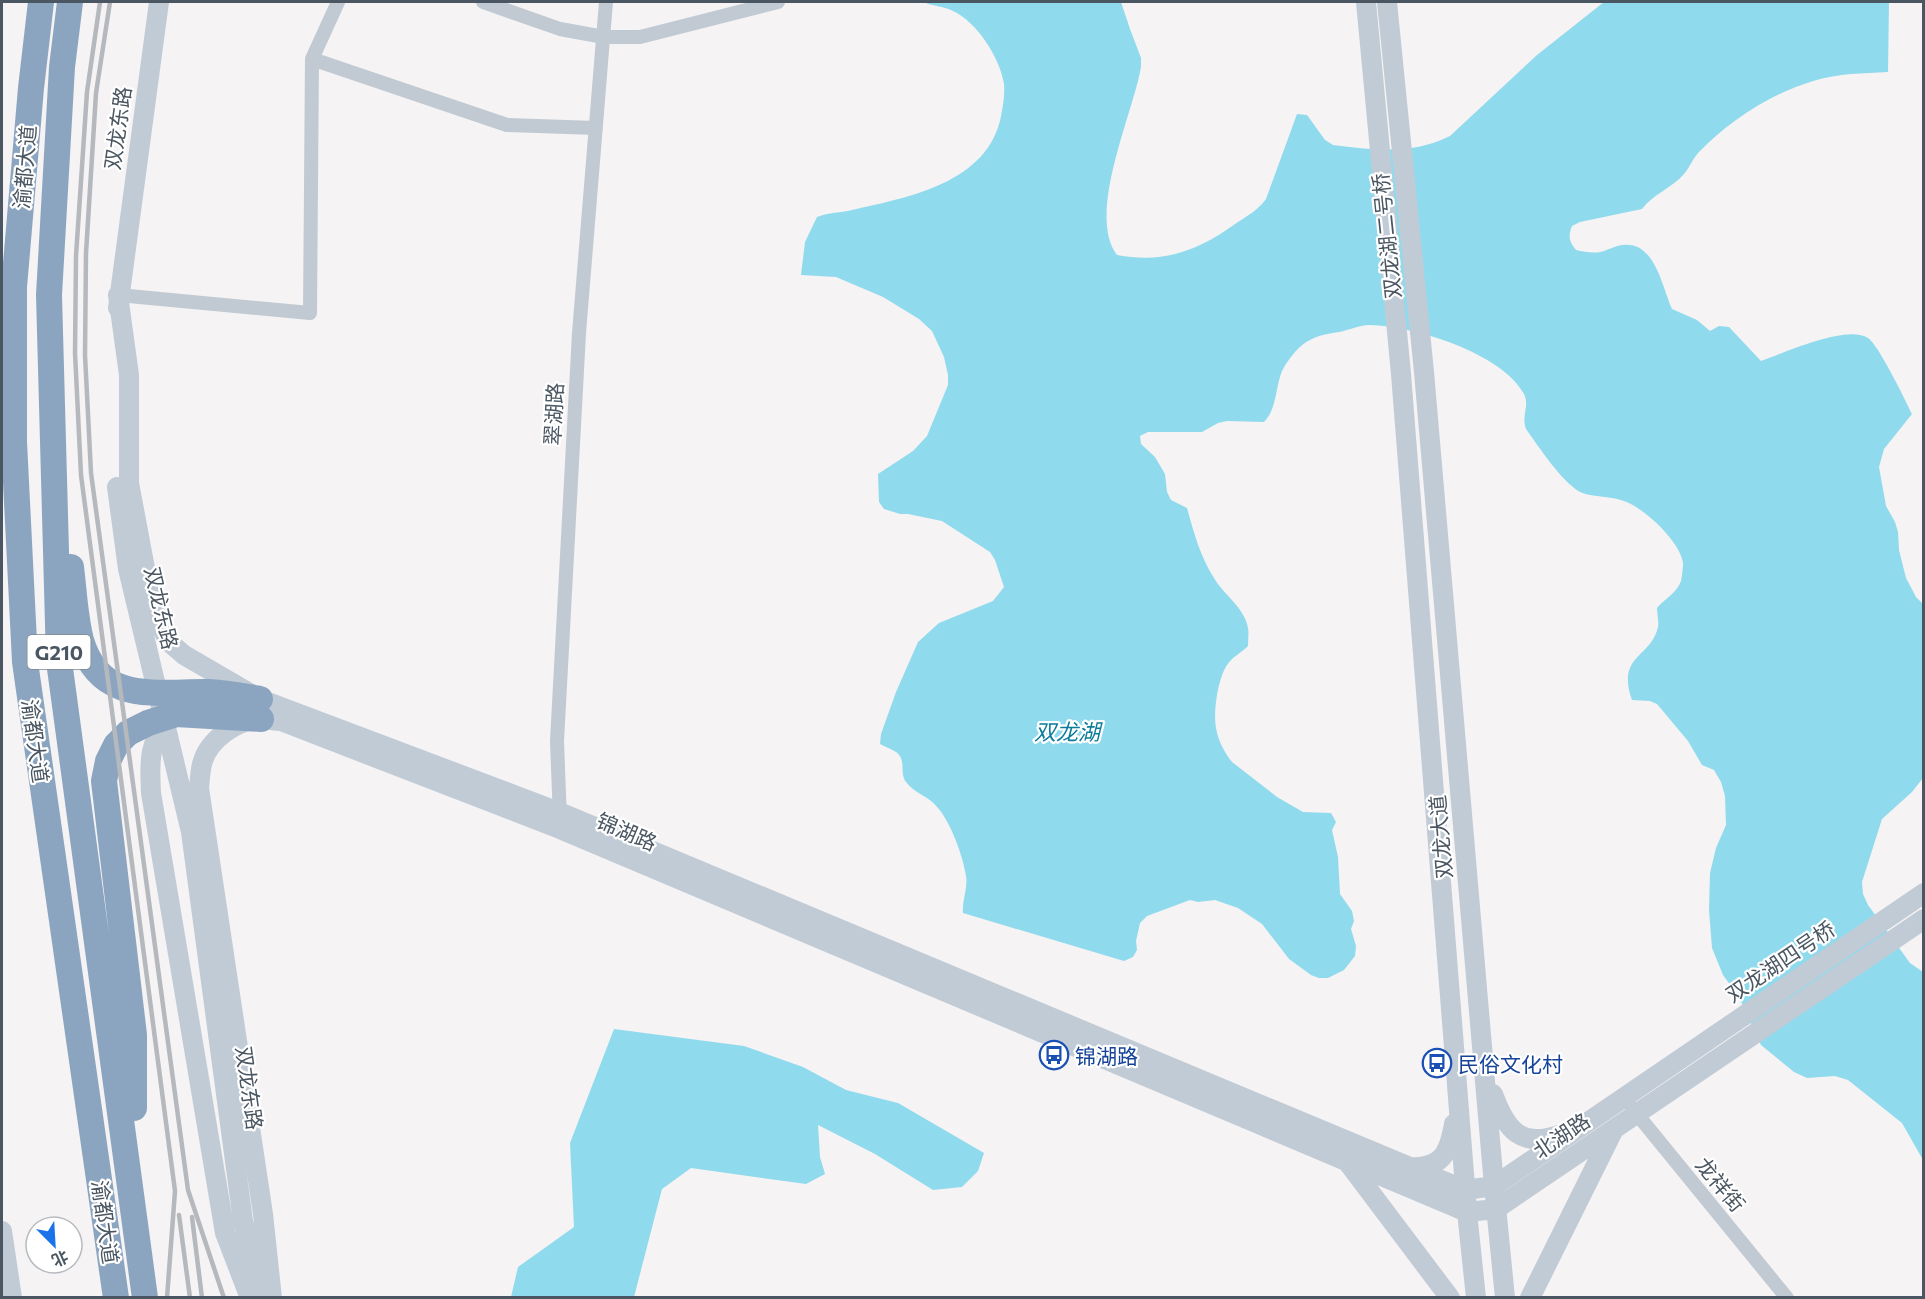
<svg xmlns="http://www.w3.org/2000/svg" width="1925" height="1299" viewBox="0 0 1925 1299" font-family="Commissioner,'Noto Sans SC',sans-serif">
  <rect width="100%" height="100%" fill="#f5f3f3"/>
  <!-- water -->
  <path fill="#90daee" d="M923 2H1121L1130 29 1141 58V67C1133 114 1086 214 1117 255 1166 264 1199 250 1238 222 1249 215 1259 209 1266 199L1297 114 1307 115 1325 140 1333 145C1375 150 1412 155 1450 136L1537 55 1604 2H1889L1888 72C1876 73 1863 73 1851 74 1795 78 1738 112 1699 152 1693 158 1690 167 1684 174 1672 188 1653 194 1642 209L1580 222 1572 226C1568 236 1569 242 1576 250 1585 252 1595 254 1604 251 1610 249 1615 246 1622 245 1655 240 1662 287 1672 309L1697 320 1710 331 1719 326 1729 327 1761 361C1784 353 1847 324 1868 338 1878 344 1906 401 1912 414L1884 449 1879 467 1886 506 1895 522 1898 532 1899 550 1906 578 1916 597 1923 604V778L1912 792 1882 819 1862 882 1863 894 1868 905 1910 963 1923 972V1160L1902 1123 1848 1080 1835 1076 1807 1078 1794 1072 1761 1045 1739 997 1723 975 1712 948 1709 910 1710 873 1716 848 1726 825 1725 796 1721 782 1714 770 1702 765 1688 741 1657 704 1650 701 1632 700C1616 655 1651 658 1658 627 1659 621 1657 614 1657 608 1664 599 1677 593 1681 581 1682 576 1683 568 1683 563 1680 541 1644 508 1624 501 1612 496 1589 497 1580 492 1561 481 1539 447 1526 429 1521 415 1530 406 1524 394 1502 353 1414 326 1370 325 1360 325 1349 330 1339 332 1325 334 1313 336 1301 346 1294 352 1286 363 1282 371 1275 388 1277 409 1264 422L1227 421 1218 423 1202 432H1148L1140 436 1141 444 1155 457 1165 474 1167 492 1171 500 1187 508C1194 533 1200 556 1214 578 1223 594 1245 608 1248 628 1249 633 1248 640 1248 646 1241 653 1232 657 1227 665 1218 678 1213 712 1216 728 1218 740 1224 752 1232 762L1277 797 1303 812 1331 813 1336 822 1332 830 1338 857 1340 894 1352 911 1354 921 1351 929 1356 946 1355 956 1344 970 1328 978H1319L1311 975 1289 959 1262 924 1238 908 1215 900 1198 902 1190 900 1147 916 1140 923 1136 941 1137 950 1133 957 1124 961 963 913C962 900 968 888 966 876 963 856 951 823 938 808 930 797 914 793 906 782 899 773 907 760 896 752 892 749 885 747 880 744L881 734 896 692 918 642 939 623 993 601 1004 587 995 560 990 552 942 521 908 514H900L884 509 879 502 878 474 913 451 927 436 948 385V375L944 357 932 331 919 319 883 297 836 277 801 275 805 242 817 217C829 212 840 213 852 210 909 197 988 183 1001 116 1003 105 1005 95 1004 84 1000 58 977 22 953 11 943 6 932 6 923 2Z
    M614 1029 744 1046 803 1067 846 1090 898 1103 984 1153 978 1171 962 1187 933 1190 875 1154 818 1125 820 1157 825 1174 806 1184 691 1168 662 1189 634 1297H511L518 1267 574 1227 570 1143Z"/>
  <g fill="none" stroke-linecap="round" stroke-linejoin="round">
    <!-- street -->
    <path stroke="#c1cad2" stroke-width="14" d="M483 2 560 29 604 37H640L778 2
      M312 59 507 125 596 128
      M118 295 310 313 312 59 338 2
      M560 820 557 741 579 333 606 2
      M1632 1108 1787 1298"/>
    <!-- secondary -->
    <path stroke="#c1cbd6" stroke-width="20" d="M1366 2 1401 374 1467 1212 1476 1298
      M1387 2 1424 372 1494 1186 1505 1298
      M118 295 129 375V483L150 595 157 619 169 642 184 655 260 699 559 812 1465 1190 1494 1186 1924 893
      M118 308 159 2
      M117 487 128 569 191 832 243 1221 261 1296
      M169 721C147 743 150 764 151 793L225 1233 250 1298
      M1493 1094C1506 1130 1521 1149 1561 1134
      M1349 1164 1450 1298
      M1409 1167C1442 1169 1449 1153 1454 1124
      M2 1231 12 1298
      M272 1298 263 1214 199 788C200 780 200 772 202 764 208 740 237 719 262 719 268 719 275 721 281 721L560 829 1467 1212 1496 1209 1924 919
      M1530 1298 1613 1131"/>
    <!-- highway -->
    <path stroke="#8ba5c1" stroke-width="26" d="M41 2 31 88 14 287V442L25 662 116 1298
      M70 2 62 67 49 295 59 661 145 1298
      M71 567C74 591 75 617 81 640 100 706 158 691 209 692 227 693 243 696 260 699
      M134 1108V1035L104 781 108 761 116 745 128 733 148 723 176 714 261 719"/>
    <!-- rail -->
    <path stroke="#b5b8bd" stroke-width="4.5" d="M100 2 87 92 76 256 75 353 81 475 175 1191 167 1298
      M110 2 96 93 86 253 85 355 91 473 188 1190 224 1298
      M179 1215 190 1298
      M192 1217 202 1298"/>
  </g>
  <!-- icons -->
  <defs>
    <g id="bus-ring" transform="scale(1.5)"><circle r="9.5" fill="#fff" stroke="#1a4fb4" stroke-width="1.5"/><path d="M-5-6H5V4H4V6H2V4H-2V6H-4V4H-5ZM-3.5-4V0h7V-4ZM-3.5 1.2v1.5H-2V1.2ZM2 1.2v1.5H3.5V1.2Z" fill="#1a4fb4"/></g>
  </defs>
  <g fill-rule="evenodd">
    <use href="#bus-ring" x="1054" y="1055"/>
    <use href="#bus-ring" x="1437" y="1063"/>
  </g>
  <g text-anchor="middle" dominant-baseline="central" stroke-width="4.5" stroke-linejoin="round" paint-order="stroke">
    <!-- shield labels -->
    <rect fill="#fff" stroke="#808990" stroke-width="1.5" x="27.5" y="635" width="63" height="34" rx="4.5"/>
    <g font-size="20" font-weight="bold" fill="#4a5661">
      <text x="59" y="652">G210</text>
    </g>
    <!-- street labels -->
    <g font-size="21" fill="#4a5661" stroke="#fff">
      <text transform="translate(117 128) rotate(-82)">双龙东路</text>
      <text transform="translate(24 167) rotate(-85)">渝都大道</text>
      <text transform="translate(1386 236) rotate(-96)">双龙湖二号桥</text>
      <text transform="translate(553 414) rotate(-87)">翠湖路</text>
      <text transform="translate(162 608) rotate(77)">双龙东路</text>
      <text transform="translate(36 741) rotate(82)">渝都大道</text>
      <text transform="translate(627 831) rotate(23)">锦湖路</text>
      <text transform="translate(1440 837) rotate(-95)">双龙大道</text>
      <text transform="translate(1780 961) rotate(-34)">双龙湖四号桥</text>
      <text transform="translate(250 1088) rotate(82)">双龙东路</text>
      <text transform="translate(1561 1135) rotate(-34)">北湖路</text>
      <text transform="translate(1721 1184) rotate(50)">龙祥街</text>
      <text transform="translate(106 1222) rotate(82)">渝都大道</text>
    </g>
    <!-- transit labels -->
    <g font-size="21" fill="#164399" stroke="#fff" text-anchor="start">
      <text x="1075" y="1055">锦湖路</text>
      <text x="1458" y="1063">民俗文化村</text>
    </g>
    <!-- water labels -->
    <g font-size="22" font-style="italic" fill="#0c7c9b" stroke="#fff">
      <text x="1067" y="731">双龙湖</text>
    </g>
  </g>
  <!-- border -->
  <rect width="1925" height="1299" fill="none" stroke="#4a5661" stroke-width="6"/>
  <!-- north arrow -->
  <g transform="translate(54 1245) rotate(156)"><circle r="28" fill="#ffffff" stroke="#b7bbc0" stroke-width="1.5"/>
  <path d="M0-4.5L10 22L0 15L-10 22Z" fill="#1a73e8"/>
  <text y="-9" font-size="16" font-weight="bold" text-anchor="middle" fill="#4a5661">北</text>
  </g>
</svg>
